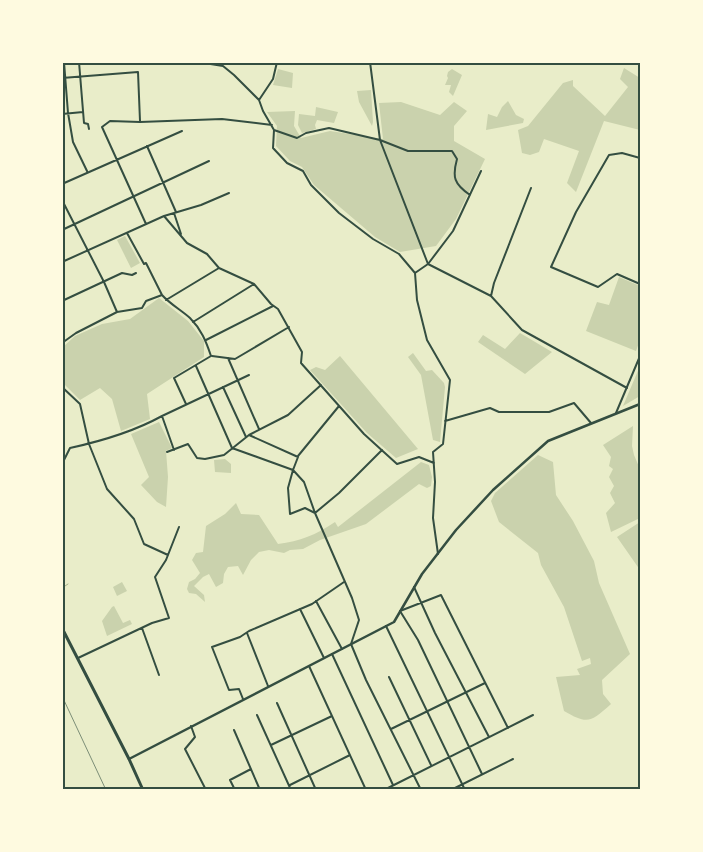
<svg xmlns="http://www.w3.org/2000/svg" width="703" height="852" viewBox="0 0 703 852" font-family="Inter,sans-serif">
  <rect width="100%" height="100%" fill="#e9edc9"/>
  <!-- green -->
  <path fill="#cad2ad" d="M624 68 640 78V130L604 121 576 192 567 183 579 151 544 139 539 152 530 155 522 153 518 130 528 126 563 83 573 80V86L605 116 628 87 620 79Z
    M278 69 293 73 292 88 273 85Z
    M452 69 462 75 453 96 449 92 451 85H445L448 78 447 76 448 72Z
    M371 90 373 122 372 126 359 102 357 91Z
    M508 101 516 115 524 119 523 123 486 130 488 114 497 117 502 107Z
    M401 102 440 115 454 102 467 111 454 126V141L485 159 456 219 436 246 400 252 375 237 314 185 302 167 290 161 276 146 277 126 267 112 295 111 294 126 301 138 330 131 383 139 379 103Z
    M316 107 338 112 334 123 317 120 315 125 316 129 302 133 298 125 299 114 315 116Z
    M125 236 140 263 131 268 117 240Z
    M619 277 640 286V340L636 351 586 331 597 302 609 305Z
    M159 298 188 321 204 341V357L147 394 150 419 121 431 112 399 100 388 80 400 63 383V347L75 336 102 324 130 319Z
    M520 333 552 352 525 374 478 342 483 335 505 349Z
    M413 353 426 371 432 370 444 383 445 387 440 442 433 440 421 375 408 357Z
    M340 356 418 449 396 458 367 433 310 370 316 367 325 370Z
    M640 366V396L623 406Z
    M159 422 172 448 166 451 168 477 166 507 157 502 141 485 149 477 131 434Z
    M633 426 632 446 634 455 640 469V518L611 532 606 513 615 503 610 493 614 486 609 477 613 469 609 466 611 457 603 445Z
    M538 455 553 462 556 495 573 521 594 561 599 583 630 654 602 680 603 694 611 704C591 722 588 725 564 711L556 677 580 675 577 669 591 664 590 658 582 661 564 607 541 565 538 553 499 522 491 501 495 493Z
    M225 459 231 464V473L215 472 214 460Z
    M421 462 429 465 432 477 431 486 427 488 419 484 366 524 320 540 303 549 290 550 284 553 269 550 259 552 251 560 243 575 238 566 228 567 224 574 223 583 216 587 209 574 203 577 194 586 204 595 205 602 196 594 189 593 187 589 189 582 195 579 200 573 192 560 196 553 203 552 206 526 225 514 236 503 241 514 259 515 278 544C300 541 316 535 335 522L338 527Z
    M640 522V570L617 537Z
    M122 582 127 591 117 596 113 587Z
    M114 606 123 623 130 620 132 624 107 636 102 621 112 607Z"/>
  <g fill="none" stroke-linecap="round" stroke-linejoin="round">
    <!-- stream -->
    <path stroke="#a3b18a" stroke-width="1" d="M62 588 68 584"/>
    <!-- minor -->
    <path stroke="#344e41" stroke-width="2" d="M64 62 68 113 73 142 87 171
      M79 62 84 123 88 124 89 129
      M198 62 223 66 234 75 259 100 263 111 274 130 273 148 287 163 303 171 311 185 339 213 373 239 399 254 415 273
      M370 62 380 140 428 264 415 273 417 300 427 340 450 380 443 444 433 452 435 482 433 518 438 554
      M62 78 138 72 140 121
      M259 100 273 79 277 62
      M62 114 83 112
      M274 130 297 138 306 133 329 128 380 140 408 151H452L457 159C452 177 454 184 470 195
      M147 146 176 212
      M640 158 622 153 609 155 576 212 551 267 598 287 617 274 640 284
      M481 171 453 231 428 264 491 296
      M62 184 182 131
      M531 188 494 283 491 296 522 330 627 388
      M62 200 104 282 117 312
      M174 213 181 234
      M164 216 187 243 207 254 219 268 254 284 271 304 278 309 302 352 301 363 364 434 397 464 419 457 434 463
      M146 224 102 127 110 121 140 122 222 119 272 125
      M62 230 209 161
      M127 233 144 264 146 263 162 295
      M62 262 164 216 201 205 229 193
      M166 300 219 268
      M62 301 122 273 132 275 136 273
      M193 322 254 284
      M206 340 273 306
      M62 343 76 333 117 312 142 308 146 301 162 295C170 304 181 310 190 318 201 329 206 341 211 356L174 378 186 404
      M212 356 235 359 289 327
      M228 358 259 429
      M196 366 232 448 293 470 288 488 290 514 305 508 315 513 339 493 382 450
      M62 387 80 404 89 444 107 489 134 519 144 544 168 555
      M223 387 246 437
      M616 413 640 356
      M445 421 490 408 499 412H549L574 403 591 423
      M249 435 298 457 293 470 304 482 315 513 352 598 359 620 351 644 366 680 421 790
      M174 450 162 416 249 375
      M167 452 188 444 197 458 205 459 224 455 249 435 288 415 321 385
      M298 456 339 406
      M62 464 70 448C102 441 133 432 162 416
      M414 587 435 633 489 737
      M316 601 342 649
      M300 609 324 658
      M386 626 465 790
      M142 628 159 675
      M247 633 268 686
      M332 654 393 785
      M78 658 152 623 169 618 155 577 166 560 179 527
      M309 666 366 790
      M389 677 431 765
      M243 699 239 689 229 690 212 647 240 637 249 631 312 604 344 582
      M277 703 316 790
      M257 715 291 790
      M191 726 195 737 185 749 206 790
      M391 729 485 683
      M234 730 260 790
      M271 745 332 716
      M482 774 418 640 400 611 441 595 508 728
      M290 785 350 755
      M211 790 214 788 215 790
      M235 790 230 780 251 769
      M384 790 533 715
      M451 790 513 759"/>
    <!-- tertiary -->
    <path stroke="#344e41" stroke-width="2.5" d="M129 759 394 622 422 574 456 530 493 490 548 441 640 404"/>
    <!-- trunk -->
    <path stroke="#344e41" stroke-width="3" d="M62 628 129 759 143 790"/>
    <!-- rail -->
    <path stroke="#7c8e77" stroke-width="1" d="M62 696 106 790"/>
  </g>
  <!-- border -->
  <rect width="703" height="852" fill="none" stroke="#fefae0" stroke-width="128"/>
  <rect x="64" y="64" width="575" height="724" fill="none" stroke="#344e41" stroke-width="2"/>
</svg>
